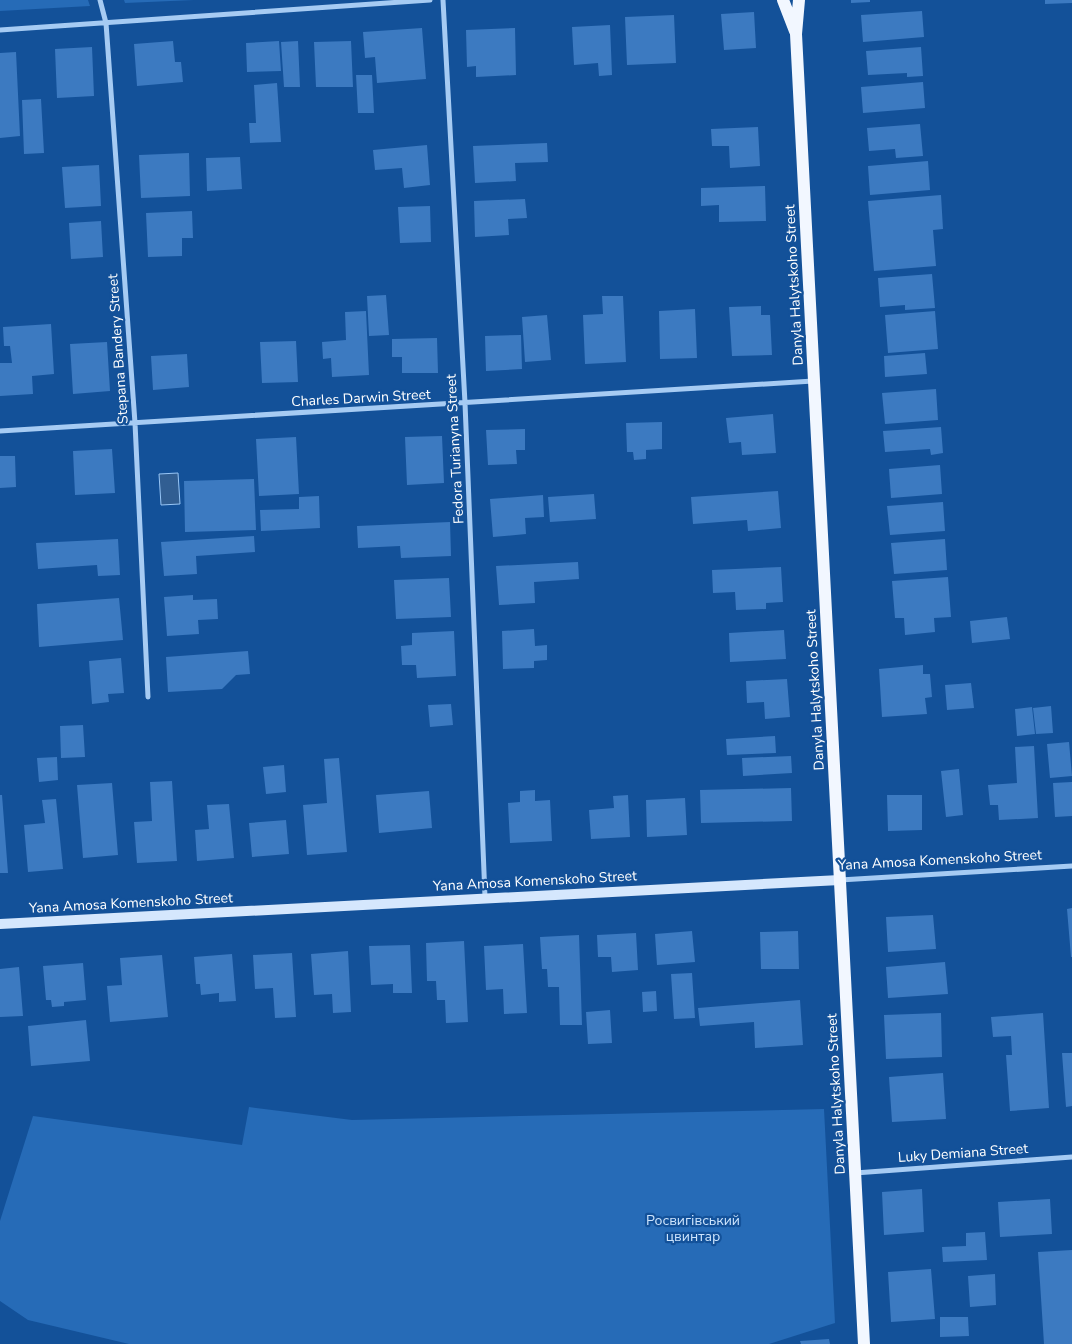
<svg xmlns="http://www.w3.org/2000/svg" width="1072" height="1344" viewBox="0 0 1072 1344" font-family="'Nunito Sans',sans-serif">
  <rect width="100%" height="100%" fill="#135199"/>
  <!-- green -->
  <path fill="#266bb7" d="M0 0H88L90 6 0 11Z
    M124 0H194L125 3Z
    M249 1107 352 1120 824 1109 835 1323 769 1344H129L28 1320 0 1301V1221L33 1116 242 1145Z"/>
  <!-- water -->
  <path fill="#315e92" stroke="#98c6f6" d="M178 473 180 504 161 505 159 474Z"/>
  <!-- building -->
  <path fill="#3c7ac1" d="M851 0H870V2L851 3Z
    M1045 0H1072V3L1045 4Z
    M922 11 924 37 863 42 861 15Z
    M754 12 756 48 724 50 721 14Z
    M674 15 676 63 627 65 625 17Z
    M610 25 612 75 599 76 598 63 574 65 572 27Z
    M422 28 426 79 377 83 375 57 365 58 363 32Z
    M515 28 516 75 476 77V66L467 67 466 30Z
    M173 41 175 62H181L183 82 137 86 134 44Z
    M279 41 281 71 247 72 246 43Z
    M298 41 300 87H284L281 42Z
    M351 41 353 87H316L314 42Z
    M92 47 94 96 57 98 55 49Z
    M921 47 923 76 907 77V73L868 75 866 51Z
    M16 52 20 136 0 138V53Z
    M356 75H372L374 113H358Z
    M923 82 925 108 863 113 861 87Z
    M277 83 281 142 250 143 249 123H256L254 85Z
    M41 99 44 153 24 154 22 100Z
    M920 124 923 156 896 158 895 149 869 151 867 128Z
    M758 127 760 166 730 168 729 146H712L711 129Z
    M547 143 548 162 515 163 516 181 475 183 473 146Z
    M427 145 430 185 404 188 402 168 375 170 373 150Z
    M189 153 190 196 141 198 139 155Z
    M240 157 242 189 207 191 206 158Z
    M928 161 930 190 870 195 868 166Z
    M99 165 101 206 65 208 62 167Z
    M765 186 766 221 719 222V205L701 206V188Z
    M941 195 943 229 933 230 936 266 874 271 868 201Z
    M525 199 527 218 508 219 509 235 475 237 474 201Z
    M430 206 431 242 400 243 398 207Z
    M192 211 193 238H182V256L148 257 146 213Z
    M101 221 103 257 71 259 69 223Z
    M932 274 935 308 905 310V305L880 307 878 278Z
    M386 295 389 335 369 336 367 296Z
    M602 296H623L626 362 585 364 583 315 603 314Z
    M761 306V315H770L772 355 732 356 729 307Z
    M695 309 697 358 660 359 659 311Z
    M366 311 369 375 332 377 331 358 323 359 322 342 346 340 345 312Z
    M935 311 938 349 888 353 885 315Z
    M547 315 551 360 525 362 522 317Z
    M51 324 54 374 32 376 33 394 0 396V363H12L10 346H4L3 327Z
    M521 335 522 369 486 371 485 336Z
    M437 338 438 373H402V357H392V339Z
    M296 341 298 382 262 383 260 342Z
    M107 342 110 391 73 394 70 344Z
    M925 353 927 374 885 377 884 356Z
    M187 354 189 387 153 390 151 356Z
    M936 389 938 420 885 424 882 393Z
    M773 414 776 453 742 455 741 442 729 443 726 418Z
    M662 422V449L646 450V459L634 460 633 452H627L626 423Z
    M941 427 943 453 931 455 930 449 885 452 883 431Z
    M525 429V450H516L517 464 488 465 486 430Z
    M442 436 444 483 407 485 405 437Z
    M296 437 299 494 259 496 256 439Z
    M112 449 115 493 75 495 73 451Z
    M0 456H15L16 487 0 488Z
    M940 465 942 494 891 498 889 469Z
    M254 479 256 530 185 532 184 481Z
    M778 491 781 528 748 531 747 520 693 524 691 497Z
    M594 494 596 519 550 522 548 497Z
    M543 495 544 517 525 518 526 534 493 537 490 499Z
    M319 496 320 528 261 531 260 510 299 509V497Z
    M943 502 945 531 890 535 887 506Z
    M450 522 451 556 401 558 400 546 358 548 357 526Z
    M254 536 255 552 196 556 197 574 164 576 161 542Z
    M118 539 120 575 98 576 97 565 38 569 36 543Z
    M945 539 947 570 894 574 891 543Z
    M578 562 579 579 534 582 535 603 499 605 496 566Z
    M781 567 783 602 766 603V609L736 610 735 592 713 593 712 570Z
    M948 577 951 617 934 618 935 632 905 635 904 618H895L892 581Z
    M449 578 451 617 396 619 394 580Z
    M193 595V600L217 599 218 619 198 620 199 634 167 636 164 597Z
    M119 598 123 640 39 647 37 604Z
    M1007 617 1010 639 972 643 970 621Z
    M534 629 535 646 547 645V660L534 661V668L503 669 502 631Z
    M784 630 786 659 730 662 729 633Z
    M454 631 456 676 417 678 416 665H402L401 646 412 645V633Z
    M248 651 250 674 236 675 222 689 168 692 166 657Z
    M121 658 124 693 108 694 109 702 92 704 89 661Z
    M923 665V674H930L932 697 925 698 927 714 882 717 879 669Z
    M787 679 790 717 765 719 764 702 747 703 746 681Z
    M971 683 974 708 947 710 945 685Z
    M451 704 453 725 430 727 428 705Z
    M1051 706 1053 733 1036 734 1033 708Z
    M1032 707 1035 734 1017 736 1015 709Z
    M83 725 85 757 61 758 60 726Z
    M775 736 776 753 727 755 726 739Z
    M1069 742 1072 776 1050 778 1047 744Z
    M1034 746 1038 818 999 820 998 805H990L988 785 1017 783 1015 747Z
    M791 756 792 773 743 776 742 758Z
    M57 757 58 780 39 782 37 758Z
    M339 758 347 852 307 855 303 805 327 803 324 759Z
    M284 765 286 792 266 794 263 767Z
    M959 769 963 815 946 817 941 771Z
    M172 781 177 861 137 863 134 822 152 821 150 782Z
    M1072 782V816L1055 817 1053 783Z
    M112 783 118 855 83 858 77 785Z
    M791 788 792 821 701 823 700 790Z
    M535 790V801L550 800 552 841 510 843 508 803 520 802V791Z
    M429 791 432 828 379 833 376 795Z
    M0 795H2L8 873H0Z
    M628 795 630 837 591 839 589 810 614 808 613 796Z
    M887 795H922V830L888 831Z
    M685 798 687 835 647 837 646 800Z
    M56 799 63 869 28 872 24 825 45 823 42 800Z
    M229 804 234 858 197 861 195 830 209 829 207 805Z
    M286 820 289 854 252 857 249 823Z
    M1072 908V957H1071L1067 909Z
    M933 915 936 949 888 952 886 917Z
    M692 931 695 962 657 965 655 934Z
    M798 931 799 969H761L760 932Z
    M636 933 638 970 612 972 611 957H598L597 935Z
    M579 935 582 1025H560L559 987H548L547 969H542L540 937Z
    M464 941 468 1022 446 1023 445 1000H437L436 981H427L426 943Z
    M523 944 527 1013 504 1014 503 989 486 990 484 946Z
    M410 945 412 993H393V984L371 985 369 946Z
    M348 951 351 1012 333 1013 332 994 314 995 311 954Z
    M292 953 296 1017 275 1018 273 988 255 989 253 955Z
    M232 954 236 1001 219 1002V993L201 995 200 984H196L194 957Z
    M162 955 168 1017 110 1022 107 986 122 985 120 958Z
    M945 962 948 994 888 998 886 967Z
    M83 963 86 1000 64 1002V1006L52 1007 51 1000H46L43 966Z
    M19 967 23 1016 0 1017V969Z
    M692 973 695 1018 674 1019 671 974Z
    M656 991 657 1011 643 1012 642 992Z
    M800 1000 803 1045 755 1048 754 1022 700 1026 698 1008Z
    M610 1010 612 1043 588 1044 586 1012Z
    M941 1013 942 1057 886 1059 884 1015Z
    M1043 1013 1049 1108 1010 1111 1006 1055H1012L1011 1036 993 1037 991 1017Z
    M86 1020 90 1061 31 1066 28 1026Z
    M1062 1053H1072V1106L1066 1107Z
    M943 1073 946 1119 892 1122 889 1077Z
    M922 1189 924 1232 884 1235 882 1192Z
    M1050 1199 1052 1234 1000 1237 998 1202Z
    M985 1232 987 1260 943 1262 942 1247 966 1246V1233Z
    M1072 1250V1344H1044L1038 1252Z
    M931 1269 935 1319 891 1322 888 1272Z
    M995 1274 996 1305 970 1307 968 1276Z
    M940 1317H968L969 1336 940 1337Z
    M829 1339 830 1344H801L800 1341Z"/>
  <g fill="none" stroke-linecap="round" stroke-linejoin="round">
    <!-- street -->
    <path stroke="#a6cbf3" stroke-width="5" d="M100 0 106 23 135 423 148 697
      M443 0 465 403 485 897
      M0 30 430 0
      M0 431 813 381
      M840 880 1072 866
      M855 1173 1072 1157"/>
    <!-- secondary -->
    <path stroke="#d5e7fd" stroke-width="10" d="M0 924 840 880"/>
    <!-- primary -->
    <path stroke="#f2f7ff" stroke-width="12" d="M783 0 795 31
      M799 0 796 34 864 1344"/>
  </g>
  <g text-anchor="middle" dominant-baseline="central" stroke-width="4.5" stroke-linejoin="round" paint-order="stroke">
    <!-- street labels -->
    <g font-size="14" fill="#fff" stroke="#135199">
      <text transform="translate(794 285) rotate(-93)">Danyla Halytskoho Street</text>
      <text transform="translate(118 349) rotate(-94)">Stepana Bandery Street</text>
      <text transform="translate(361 398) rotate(-3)">Charles Darwin Street</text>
      <text transform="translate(455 449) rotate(-93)">Fedora Turianyna Street</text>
      <text transform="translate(815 690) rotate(-93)">Danyla Halytskoho Street</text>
      <text transform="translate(940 860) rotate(-3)">Yana Amosa Komenskoho Street</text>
      <text transform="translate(535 881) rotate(-3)">Yana Amosa Komenskoho Street</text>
      <text transform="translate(131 903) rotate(-3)">Yana Amosa Komenskoho Street</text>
      <text transform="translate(836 1094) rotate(-93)">Danyla Halytskoho Street</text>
      <text transform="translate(963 1153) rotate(-4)">Luky Demiana Street</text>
    </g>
    <!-- park labels -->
    <g font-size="14" fill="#cee5fd" stroke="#135199">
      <text x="693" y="1220">Росвигівський<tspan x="693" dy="16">цвинтар</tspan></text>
    </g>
  </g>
</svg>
